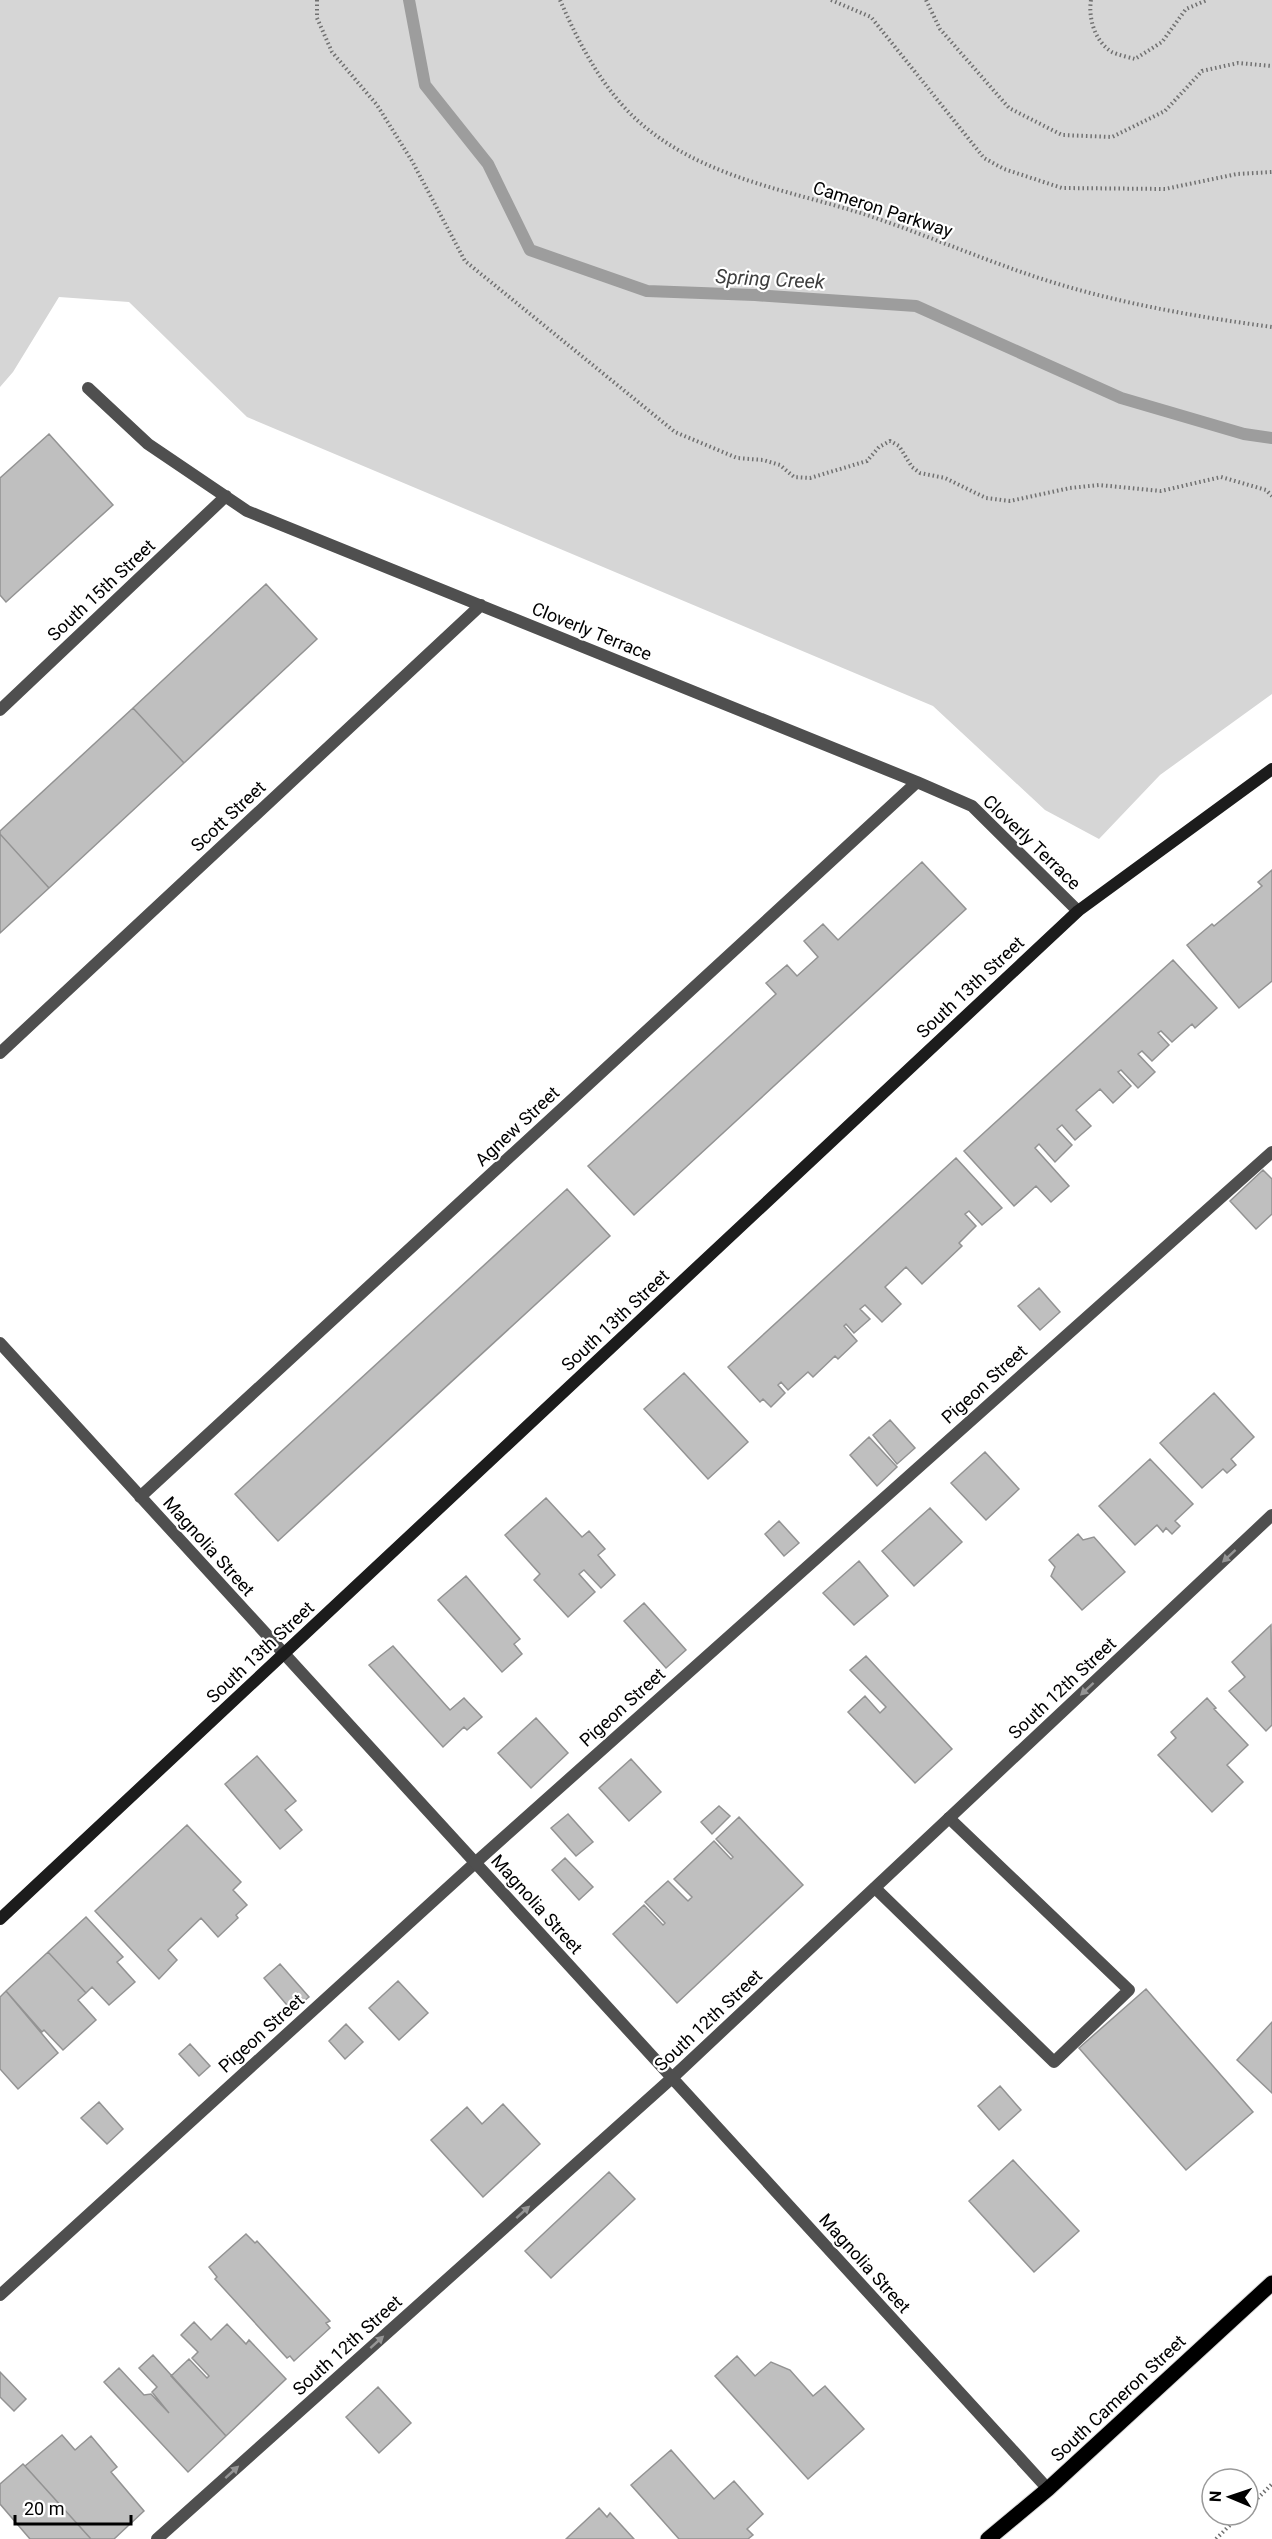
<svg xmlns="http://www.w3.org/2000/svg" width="1272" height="2539" font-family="Roboto,sans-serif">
	<rect width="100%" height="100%" fill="#fff"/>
	<path fill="#d6d6d6" d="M0,0H1272V694L1160,775L1099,839L1045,810L933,706L247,417L129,302L59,297L13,372L0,387Z"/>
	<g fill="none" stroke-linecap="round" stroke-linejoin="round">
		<path stroke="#9d9d9d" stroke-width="12" d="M409,0L425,85L488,164L530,250L647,291L755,295L916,306L1121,398L1244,434L1272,438"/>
	</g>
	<path fill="#bfbfbf" stroke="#939393" stroke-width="1.5" d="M49,434L113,505L6,602L0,595V478Z
		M266,584L317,639L184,763L133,708Z
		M133,708L184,763L49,888L0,834V831Z
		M0,834L49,888L0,933Z
		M922,862L966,909L634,1215L588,1166L776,994L766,983L787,965L797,976L818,957L804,941L823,924L838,940Z
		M1272,870V981L1239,1008L1187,945L1212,924L1214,926L1262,886L1258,882Z
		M1173,960L1217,1008L1195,1028L1192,1024L1172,1042L1161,1031L1158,1033L1169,1045L1152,1061L1142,1051L1138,1054L1155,1072L1138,1088L1121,1070L1118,1072L1131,1086L1113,1103L1100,1089L1076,1110L1091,1126L1075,1140L1062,1125L1057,1129L1072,1145L1055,1162L1039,1144L1035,1148L1069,1186L1051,1202L1036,1186L1014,1206L964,1151Z
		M956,1158L1002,1208L982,1225L969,1211L965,1214L976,1226L959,1243L962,1246L922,1284L906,1267L885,1287L901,1304L882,1322L865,1305L860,1309L870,1319L854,1333L846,1324L844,1326L857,1341L838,1359L835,1356L813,1377L808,1372L788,1390L781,1382L778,1385L785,1393L771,1407L763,1399L760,1402L728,1367Z
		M1263,1170L1272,1179V1214L1256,1229L1230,1201Z
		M567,1189L610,1236L278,1541L235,1494Z
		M1039,1288L1060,1312L1040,1330L1018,1306Z
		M684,1373L748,1442L708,1479L644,1409Z
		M1214,1393L1254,1437L1231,1459L1236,1465L1227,1473L1223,1469L1202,1488L1160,1443Z
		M890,1420L915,1448L897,1464L873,1435Z
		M869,1437L897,1467L877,1486L850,1455Z
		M985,1452L1019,1489L986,1520L951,1483Z
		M1150,1459L1193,1504L1175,1521L1180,1526L1172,1534L1166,1528L1163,1532L1157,1525L1135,1545L1099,1506Z
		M546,1498L582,1537L589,1531L605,1549L598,1555L615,1575L601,1588L584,1570L579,1574L595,1592L568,1617L534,1580L540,1574L505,1535Z
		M930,1508L962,1542L914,1586L882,1551Z
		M779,1521L799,1543L784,1556L765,1534Z
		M1078,1534L1083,1540L1094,1537L1125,1572L1082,1610L1051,1576L1055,1567L1049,1560Z
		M859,1561L888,1596L854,1625L823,1593Z
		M466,1576L520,1639L514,1644L522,1654L502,1672L438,1600Z
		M644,1603L686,1650L666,1668L624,1621Z
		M1271,1625L1272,1725L1266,1731L1229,1691L1245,1677L1232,1662Z
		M393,1646L450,1710L464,1698L482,1717L467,1730L464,1727L443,1747L369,1665Z
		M866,1656L952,1749L915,1783L848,1712L865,1696L880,1713L886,1707L850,1670Z
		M1207,1698L1216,1708L1214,1709L1248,1745L1227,1765L1243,1782L1212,1812L1158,1755L1176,1738L1171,1732Z
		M536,1718L568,1753L531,1788L498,1753Z
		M257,1756L296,1801L285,1810L302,1830L280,1849L225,1784Z
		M631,1759L661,1792L629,1821L599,1788Z
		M719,1806L730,1816L712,1834L701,1822Z
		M568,1814L593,1842L576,1856L551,1828Z
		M739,1817L803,1885L677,2003L613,1934L644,1905L663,1925L665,1923L645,1902L668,1881L688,1901L692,1897L674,1879L714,1841L731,1859L733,1857L716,1839Z
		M187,1825L241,1882L233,1890L247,1905L236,1915L238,1918L218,1937L201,1918L168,1950L177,1960L159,1979L95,1911Z
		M565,1858L593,1887L579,1900L552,1870Z
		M86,1917L123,1957L117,1962L135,1982L109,2005L92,1987L86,1993L48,1952Z
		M48,1952L86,1993L78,2000L96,2020L63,2050L44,2030L42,2032L6,1991Z
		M280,1964L309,1997L292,2011L264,1978Z
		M398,1981L428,2013L399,2040L369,2008Z
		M1146,1989L1253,2112L1186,2170L1079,2048Z
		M6,1991L58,2053L18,2089L0,2069V1997Z
		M1272,2022V2093L1237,2060Z
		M346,2024L363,2042L345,2059L329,2041Z
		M190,2044L210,2066L199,2076L179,2054Z
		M1000,2086L1021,2110L999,2130L978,2106Z
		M99,2102L123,2129L107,2144L81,2118Z
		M503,2104L540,2144L483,2197L431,2140L467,2107L482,2124Z
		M1013,2160L1079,2231L1034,2272L969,2201Z
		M609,2172L635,2199L551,2278L525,2251Z
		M246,2234L255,2243L257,2241L330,2321L326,2323L330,2328L294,2361L290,2356L287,2358L215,2279L217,2277L209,2267Z
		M194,2322L211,2340L227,2324L246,2344L249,2340L286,2379L226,2436L171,2376L189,2359L207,2378L209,2376L192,2358L198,2352L181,2335Z
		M153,2355L226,2436L188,2472L104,2382L119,2368L144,2395L151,2394L169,2413L152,2392L157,2387L139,2368Z
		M737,2356L755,2376L771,2362L790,2370L813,2396L825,2386L864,2429L808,2479L715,2376Z
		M0,2372L26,2399L14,2411L0,2397Z
		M378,2387L411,2423L379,2453L346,2417Z
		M62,2435L75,2450L91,2436L117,2467L111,2472L144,2511L114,2539H91L25,2466Z
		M671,2450L714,2499L734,2481L763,2514L747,2529L753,2535L748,2539H679L631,2485Z
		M23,2464L25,2466L91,2539H30L0,2504V2484Z
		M599,2508L607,2517L610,2513L634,2539H566Z"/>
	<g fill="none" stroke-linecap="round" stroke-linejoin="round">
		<defs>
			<path id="primary" d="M988,2539L1048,2489L1272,2283"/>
		</defs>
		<use href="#primary" stroke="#dbdbdb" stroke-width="17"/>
		<path stroke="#717171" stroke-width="4" stroke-dasharray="1.5 3" stroke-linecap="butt" d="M317,0V18L332,52L377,105L412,161L465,261L675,432L737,458L763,460L780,465L794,477L810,478L867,461L879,447L890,441L899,446L912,467L920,473L945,478L986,498L1010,501L1070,488L1099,485L1161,491L1221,477L1266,490L1272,496
			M560,0C580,46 605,94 645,127C708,179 792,191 867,215C923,234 977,257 1033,276C1111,302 1191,316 1272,327
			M831,0L871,17L984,158L1004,169L1062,188L1165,189L1237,174L1272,172
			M926,0L940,29L1009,108L1062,135L1112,137L1165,111L1202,71L1238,63L1272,66
			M1091,0C1088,18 1095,42 1112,52C1118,55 1128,57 1135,59L1162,42L1186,9L1207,0
			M1248,2508L1272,2484
			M1216,2539L1240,2515"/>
		<path stroke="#4f4f4f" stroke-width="12" d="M875,1888L1054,2062L1129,1990L949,1818
			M0,2295L475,1863L1272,1152"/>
		<path stroke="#4f4f4f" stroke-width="12" d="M88,388L148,444L247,511L917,782L972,806L1078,911
			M0,710L226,496
			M0,1053L481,605
			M0,1343L1048,2489
			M140,1497L917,782
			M157,2539L672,2078L1272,1515"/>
		<path stroke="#1c1c1c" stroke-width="12" d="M0,1919L1078,911L1272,769"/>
		<use href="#primary" stroke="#000" stroke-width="15"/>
	</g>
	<defs><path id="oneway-solid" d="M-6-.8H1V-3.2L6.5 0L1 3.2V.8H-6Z" transform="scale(1.5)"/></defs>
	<g fill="#959595">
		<use href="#oneway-solid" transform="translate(1229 1556) rotate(137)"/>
		<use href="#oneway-solid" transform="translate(1087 1689) rotate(137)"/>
		<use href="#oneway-solid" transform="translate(523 2212) rotate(-42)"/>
		<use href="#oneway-solid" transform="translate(377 2342) rotate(-42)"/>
		<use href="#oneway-solid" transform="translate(232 2472) rotate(-42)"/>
	</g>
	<g text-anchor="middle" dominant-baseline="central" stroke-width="4.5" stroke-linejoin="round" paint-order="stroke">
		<g font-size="18" fill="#000" stroke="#fff">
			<text transform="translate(883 209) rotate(18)">Cameron Parkway</text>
			<text transform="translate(101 590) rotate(-43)">South 15th Street</text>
			<text transform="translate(592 631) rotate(22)">Cloverly Terrace</text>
			<text transform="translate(228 816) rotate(-43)">Scott Street</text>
			<text transform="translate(1032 842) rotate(44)">Cloverly Terrace</text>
			<text transform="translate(970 987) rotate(-43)">South 13th Street</text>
			<text transform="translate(517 1126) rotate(-43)">Agnew Street</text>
			<text transform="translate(615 1320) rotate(-43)">South 13th Street</text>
			<text transform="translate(984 1384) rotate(-42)">Pigeon Street</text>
			<text transform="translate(209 1546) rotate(48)">Magnolia Street</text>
			<text transform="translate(260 1652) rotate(-43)">South 13th Street</text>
			<text transform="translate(1062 1688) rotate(-43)">South 12th Street</text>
			<text transform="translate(622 1707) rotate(-42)">Pigeon Street</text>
			<text transform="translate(537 1904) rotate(48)">Magnolia Street</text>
			<text transform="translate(708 2020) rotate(-43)">South 12th Street</text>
			<text transform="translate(261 2033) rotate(-42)">Pigeon Street</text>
			<text transform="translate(865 2263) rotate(48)">Magnolia Street</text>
			<text transform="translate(347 2345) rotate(-42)">South 12th Street</text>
			<text transform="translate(1118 2398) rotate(-43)">South Cameron Street</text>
		</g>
		<g font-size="20" font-style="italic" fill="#3e3e3e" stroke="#fff">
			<text transform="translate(770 279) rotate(3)">Spring Creek</text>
		</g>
	</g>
	<g transform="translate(1230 2497) rotate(272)"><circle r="28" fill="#ffffff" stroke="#999999" stroke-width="1.5"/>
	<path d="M0-4.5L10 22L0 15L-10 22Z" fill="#000000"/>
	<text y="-9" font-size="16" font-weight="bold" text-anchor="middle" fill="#000000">N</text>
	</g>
	<path d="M15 2515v9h116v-9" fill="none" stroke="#000000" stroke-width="3"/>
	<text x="24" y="2515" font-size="18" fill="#000000" stroke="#ffffff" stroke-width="4.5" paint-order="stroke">20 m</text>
</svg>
